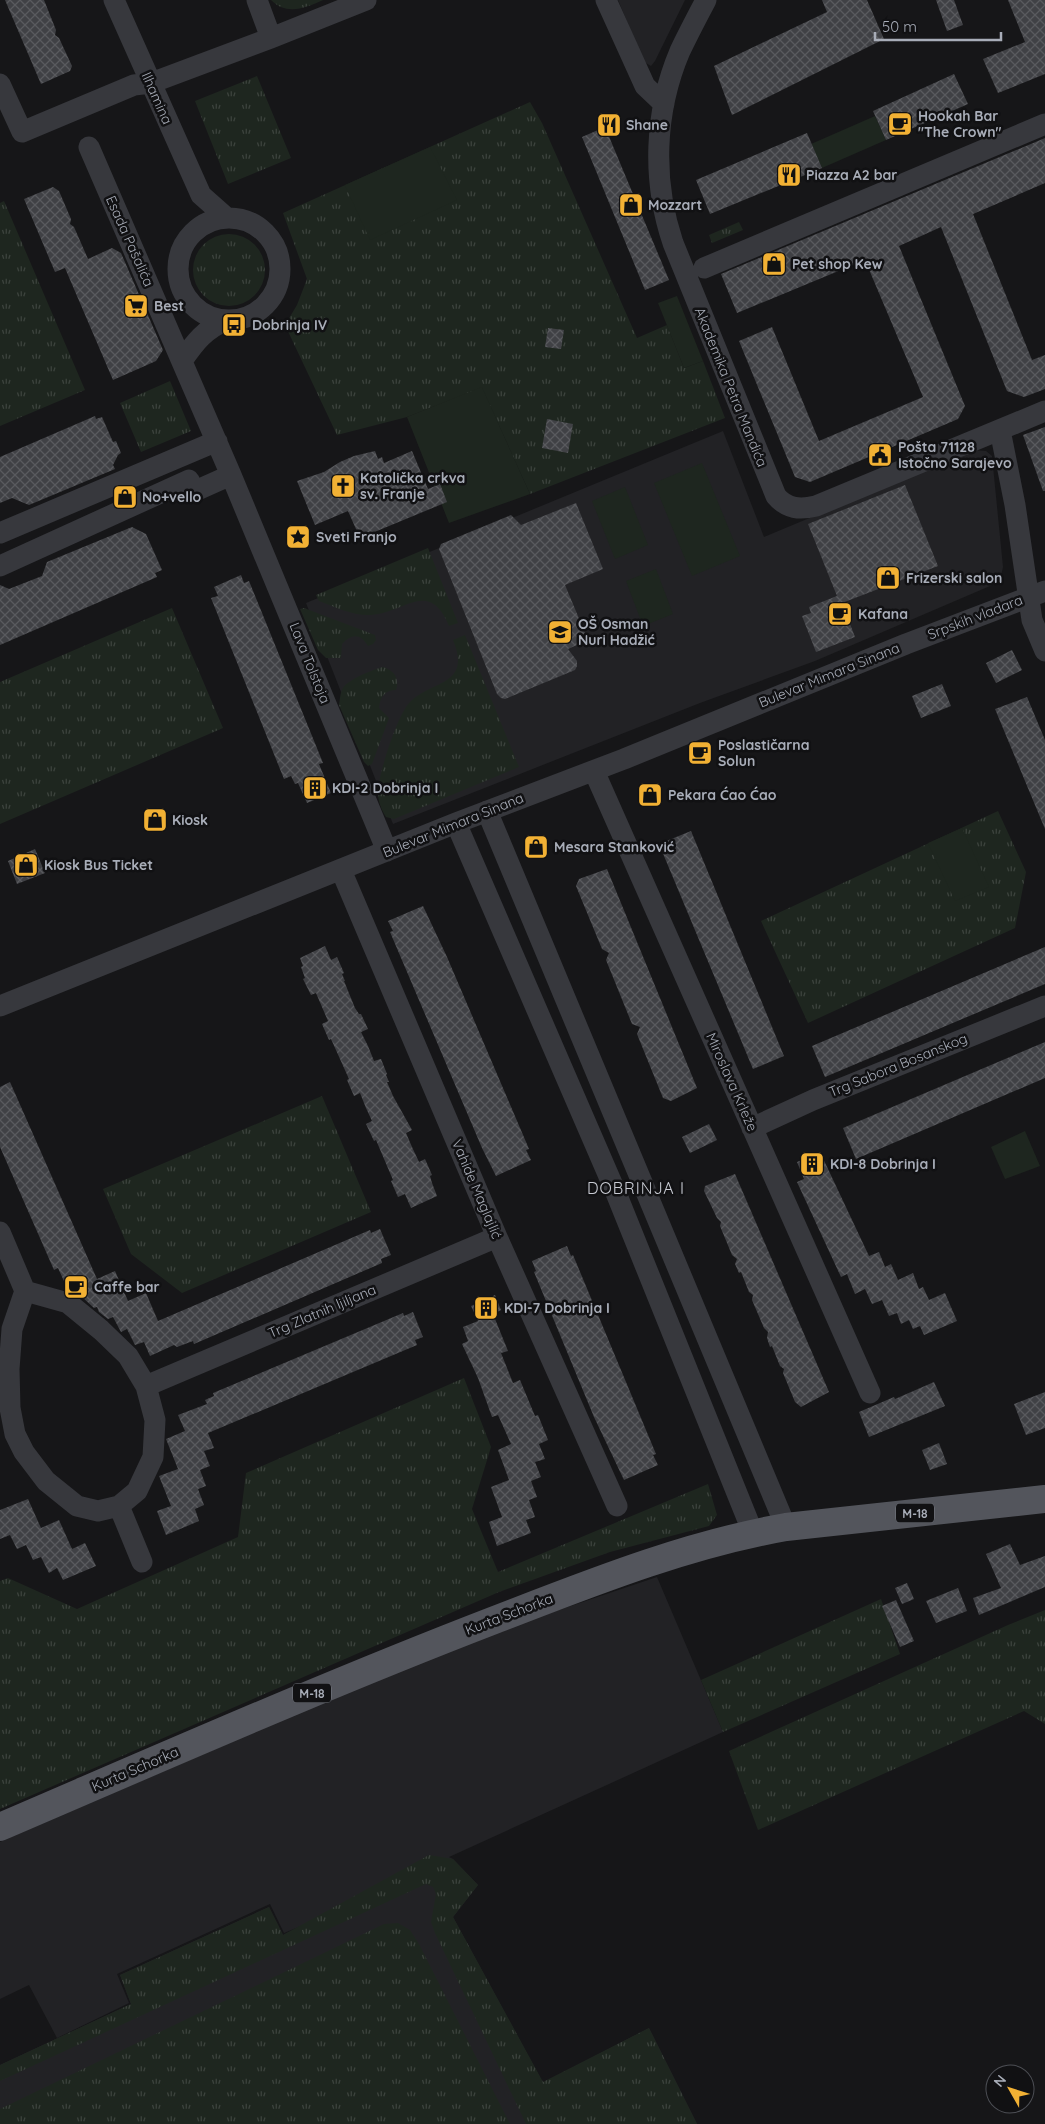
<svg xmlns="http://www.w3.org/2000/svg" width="1045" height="2124" font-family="Quicksand,sans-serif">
	<defs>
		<pattern id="grass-tufts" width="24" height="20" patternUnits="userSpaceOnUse" patternTransform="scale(1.25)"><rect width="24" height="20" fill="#1e261f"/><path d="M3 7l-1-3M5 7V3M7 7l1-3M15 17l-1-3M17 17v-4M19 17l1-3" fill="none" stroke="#3c433d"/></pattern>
		<pattern id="building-cross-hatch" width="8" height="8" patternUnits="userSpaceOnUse" patternTransform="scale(1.25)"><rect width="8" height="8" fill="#404145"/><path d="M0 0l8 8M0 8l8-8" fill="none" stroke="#595a5e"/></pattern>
	</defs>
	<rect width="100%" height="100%" fill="#161618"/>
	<path fill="#222225" d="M618,0H685L655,61L651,66L644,62Z
		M723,431L764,537L972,450L986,451L992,456L1003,567L1001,576L997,583L815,661L700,703L393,824L306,603Z
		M657,1577L723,1732L449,1857L453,1859L478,1885L453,1917L543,2083L649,2028L697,2124H0V2065L131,2004L120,1975L269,1907L283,1935L301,1926L284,1933L270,1904L117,1974L129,2003L57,2038L29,1985L0,1999V1842L410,1665L547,1614Z"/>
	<path fill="url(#grass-tufts)" d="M271,0H323C305,8 287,16 271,0Z
		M257,76L291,158L228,184L195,101Z
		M530,102L542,123L637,338L667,325L684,368L703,361L725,418L530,494L482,388L407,417L337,435L285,325L297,305L307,279L283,213Z
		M4,201L85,390L0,426V203Z
		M739,222L743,230L712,243L709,235Z
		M193 270a36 36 0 1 1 72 0a36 36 0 1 1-72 0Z
		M170,381L191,431L141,452L120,403Z
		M428,548L458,623L449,626C429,578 405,613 371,615C353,616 335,607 319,601L316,595Z
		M172,608L223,728L0,824V682Z
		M304,608L375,635L376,640L373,644L368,646C361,634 352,633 342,644L341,658H326L318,650L300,609Z
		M465,635L519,767L394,819L386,817C381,809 378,801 378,792C378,775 398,713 410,702C432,680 472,686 453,640Z
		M383,667C394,670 400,679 396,690C385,690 380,697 379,708L389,718L372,764L368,766L364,762L339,705C340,700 340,693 343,688C347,680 374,669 383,667Z
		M998,811L1026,872L1015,928L808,1023L761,921Z
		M322,1096L371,1212L182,1293L131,1254L103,1189Z
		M464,1378L491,1447L472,1509L498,1572L708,1484L717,1515L709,1526L610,1552L499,1592L0,1809V1581L8,1578L77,1609L238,1537L246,1473Z
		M881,1599L900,1654L723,1732L701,1680Z
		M1045,1610V1724L1024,1711L758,1830L729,1751L1008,1625Z
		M429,1855L453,1859L478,1885L453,1917L543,2082L649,2028L697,2124H526L435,1933L431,1922L436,1894L433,1887L426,1884L0,2081V2065L131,2004L120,1975L269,1907L283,1935Z
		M398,1923L410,1930L419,1944L510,2124H0V2109L384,1924Z"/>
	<path fill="#1e261f" d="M875,116L886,140L822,168L811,144Z
		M430,147L457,200L370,240L345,185Z
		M677,296L703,361L684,368L658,303Z
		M482,387L530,494L449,523L407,417Z
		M702,463L740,556L692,576L654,483Z
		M625,487L648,545L615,559L592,501Z
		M656,569L673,614L643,626L626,581Z
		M962,828L989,887L955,901L928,843Z
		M1025,1131L1040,1166L1005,1179L991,1147Z"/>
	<path fill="url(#building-cross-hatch)" d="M5,0H44L56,30L55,35L59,38L72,66L70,71L41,84Z
		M822,0H867L884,39L732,115L714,66L827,12Z
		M936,0H954L963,25L947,31Z
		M1008,0H1045V74L998,93L983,59L1025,42Z
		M954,74L968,104L886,140L873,111Z
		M605,127L669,280L645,290L582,137Z
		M807,133L822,168L710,214L696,180Z
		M1045,138V183L973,214L1032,360L1045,355V389L1024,397L1007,391L941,227L899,246L965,406L958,419L810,482L795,477L739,341L772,327L819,441L923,397L865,260L737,313L721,274Z
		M53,187L59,191L71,219L70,224L74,227L88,259L112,248L121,253L163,350L156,361L113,380L65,268L55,272L24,199Z
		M548,328L564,330L561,349L545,347Z
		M95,416L96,419L102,417L113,442L116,441L121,453L118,455L113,465L115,469L29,505L12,498L0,503V457Z
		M547,419L573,424L568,453L542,448Z
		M1045,427V491H1043L1023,435Z
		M375,451L378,459L382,457L384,463L412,451L428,489L440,484L447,502L360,538L348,511L315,525L297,481L324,472L340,462L354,456Z
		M905,485L938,566L842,603L855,637L816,652L802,616L811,613L809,607L837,596L808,524Z
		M576,503L603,569L565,585L588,640L568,649L577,661V666L575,670L505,699L501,698L497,694L439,549L441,544L511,515L521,525Z
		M132,527L146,534L162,570L155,573L157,577L0,645V585L9,589L42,576L47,562Z
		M241,575L244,583L249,581L323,763L319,764L331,793L307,803L298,783L295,784L291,776L284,779L211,598L218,596L214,587Z
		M1012,650L1022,670L996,683L986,663Z
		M942,684L951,706L921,718L912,696Z
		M1027,697L1045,740V829L995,709Z
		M691,831L784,1056L753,1069L659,844Z
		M35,849L45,873L17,884L8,861Z
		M607,869L697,1088L671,1101L663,1098L637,1034L640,1027L632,1024L606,960L609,953L602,949L576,886L579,879Z
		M423,906L447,957L529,1149L526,1150L531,1160L496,1176L482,1148L390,932L393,931L388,921Z
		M325,946L331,960L337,957L344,973L342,974L345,981H344L355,1008L359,1014H361L368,1029L361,1032L368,1046L374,1061L381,1059L387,1074L386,1075L389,1082H387L393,1096L412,1130L406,1133L412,1147L419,1162L425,1159L432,1175L430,1176L432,1183L437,1196L411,1208L405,1194L398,1197L391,1181L393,1180L376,1140L374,1141L366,1124L372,1121L366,1108L360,1093L354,1096L347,1080L349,1079L331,1039L329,1040L322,1024L328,1021L316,993L311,995L303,979L305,978L301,967L303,966L300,958Z
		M1045,947V984L825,1077L812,1046Z
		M1045,1042V1078L856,1159L843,1128Z
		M10,1082L97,1279L115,1271L128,1301L146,1293L158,1321L370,1230L371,1233L380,1229L391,1255L381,1259L382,1263L194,1344L193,1341L177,1347L174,1345L150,1356L144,1342L135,1345L127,1329L121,1332L113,1317L108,1319L99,1312L97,1307L94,1308L81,1296L68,1290L58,1268L54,1270L0,1147V1087Z
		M709,1124L717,1140L690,1153L682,1137Z
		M820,1152L869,1256L879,1252L885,1267L891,1264L898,1280L913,1273L919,1289L923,1287L929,1300L945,1293L957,1321L924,1335L920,1326L913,1329L909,1320L901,1324L897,1313L889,1316L882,1300L872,1304L865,1289L855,1294L847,1274L841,1277L797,1182L804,1179L797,1162Z
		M735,1174L829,1392L801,1407L795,1402L783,1373L784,1369L780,1366L772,1346L770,1347L767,1338L768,1332L764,1328L752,1300L753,1295L749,1292L741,1272L739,1273L735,1264L737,1259L732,1255L720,1226L721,1222L717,1218L704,1191L705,1186Z
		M567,1246L571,1256L573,1255L656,1454L653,1455L658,1465L624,1480L594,1417L534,1272L536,1271L532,1261Z
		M495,1295L501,1310L493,1314L508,1351L501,1353L513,1383L520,1380L535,1416L538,1415L548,1440L539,1444L545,1459L535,1462L541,1477L531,1481L537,1497L529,1500L535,1517L526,1520L531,1533L497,1546L489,1522L502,1517L491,1487L509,1480L498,1450L511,1444L498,1415L492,1417L478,1378L462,1344L468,1341L463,1327L478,1321L471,1306Z
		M413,1312L423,1337L415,1340L417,1345L208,1433L214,1448L204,1451L210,1466L200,1470L206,1486L198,1489L204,1505L195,1509L199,1521L166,1535L157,1511L171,1506L159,1476L178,1469L166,1439L185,1431L178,1415L207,1404L205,1400L214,1396L213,1393L403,1313L404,1316Z
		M934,1382L945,1406L869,1437L859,1412L894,1397L895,1399Z
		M1045,1392V1428L1026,1435L1014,1404Z
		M939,1443L947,1464L930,1470L922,1450Z
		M28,1499L41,1528L59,1520L72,1549L85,1543L96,1566L63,1580L57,1568L49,1573L41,1557L33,1560L26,1545L17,1549L10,1535L0,1539V1510Z
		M1010,1544L1020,1565L1045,1556V1587L979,1615L973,1598L1001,1588L986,1554Z
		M907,1583L914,1599L902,1604L895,1588Z
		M958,1588L967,1611L936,1623L926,1601Z
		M896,1600L914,1641L900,1647L882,1606Z"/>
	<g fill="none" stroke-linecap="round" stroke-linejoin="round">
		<path stroke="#37383d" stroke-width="21" d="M114,0L201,195L227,218
			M257,0L271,38
			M606,0L645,86L664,104
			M706,0C697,17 688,34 680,51C654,112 652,181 673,243L776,496C787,509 800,510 816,506L1045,411
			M0,84L22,132L134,85L151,83L271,38L366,0
			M178 269a51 51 0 1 1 102 0a51 51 0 1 1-102 0Z
			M704,268L1045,124
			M182,361C195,342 205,329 227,320
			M1000,430L1015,505L1032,620L1045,651
			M231,475L387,851
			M0,533L217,441
			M0,566L189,480L193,492L231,475L89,147
			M594,771L870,1393
			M487,811L786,1527
			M456,823L614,1188L753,1533
			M341,870L497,1237L617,1506
			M0,1006L456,823L624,759L906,644L1045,591
			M752,1128L813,1100L1045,1006
			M0,1232L25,1291L12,1329L9,1369L10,1408L15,1434L24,1452L46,1481L77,1506L98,1511L119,1506L137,1491L153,1457L155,1420L146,1386L128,1356L101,1330L68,1303L25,1291
			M146,1386L497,1237
			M119,1506L142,1562"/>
		<path stroke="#53555c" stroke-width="28" d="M0,1827C163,1757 326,1685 492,1621C588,1584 684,1545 786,1527L1045,1499"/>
	</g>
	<defs>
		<symbol id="cafe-square" viewBox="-11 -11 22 22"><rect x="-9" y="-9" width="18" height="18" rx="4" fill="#f2b134" stroke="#111113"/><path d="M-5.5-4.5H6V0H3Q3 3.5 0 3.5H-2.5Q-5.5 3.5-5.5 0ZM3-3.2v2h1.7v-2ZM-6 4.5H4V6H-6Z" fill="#111"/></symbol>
		<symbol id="restaurant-square" viewBox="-11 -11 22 22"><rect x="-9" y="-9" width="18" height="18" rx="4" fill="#f2b134" stroke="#111113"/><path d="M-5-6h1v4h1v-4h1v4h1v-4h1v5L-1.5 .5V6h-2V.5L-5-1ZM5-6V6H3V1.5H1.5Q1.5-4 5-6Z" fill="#111"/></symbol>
		<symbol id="shop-square" viewBox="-11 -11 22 22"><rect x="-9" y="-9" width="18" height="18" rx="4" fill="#f2b134" stroke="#111113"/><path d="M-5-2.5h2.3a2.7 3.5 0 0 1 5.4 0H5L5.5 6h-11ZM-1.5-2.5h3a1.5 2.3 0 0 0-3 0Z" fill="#111"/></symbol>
		<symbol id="supermarket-square" viewBox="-11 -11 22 22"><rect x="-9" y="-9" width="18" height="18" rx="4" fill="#f2b134" stroke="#111113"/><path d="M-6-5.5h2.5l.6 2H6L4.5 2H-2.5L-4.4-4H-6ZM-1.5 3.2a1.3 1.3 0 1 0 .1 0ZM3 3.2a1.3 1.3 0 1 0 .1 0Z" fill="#111"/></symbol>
		<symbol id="bus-square" viewBox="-11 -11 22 22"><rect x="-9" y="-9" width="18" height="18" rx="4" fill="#f2b134" stroke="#111113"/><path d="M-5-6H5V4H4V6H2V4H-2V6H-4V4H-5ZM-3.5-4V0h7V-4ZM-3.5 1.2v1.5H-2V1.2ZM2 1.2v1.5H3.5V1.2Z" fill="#111"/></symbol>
		<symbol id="civic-square" viewBox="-11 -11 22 22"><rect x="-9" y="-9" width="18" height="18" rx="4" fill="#f2b134" stroke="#111113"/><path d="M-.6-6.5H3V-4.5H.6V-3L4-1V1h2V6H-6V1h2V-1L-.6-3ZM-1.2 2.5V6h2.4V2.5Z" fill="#111"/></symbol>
		<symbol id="church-square" viewBox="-11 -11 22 22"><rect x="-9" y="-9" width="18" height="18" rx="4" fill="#f2b134" stroke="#111113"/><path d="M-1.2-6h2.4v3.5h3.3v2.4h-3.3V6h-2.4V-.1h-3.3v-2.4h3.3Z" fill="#111"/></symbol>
		<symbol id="sight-square" viewBox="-11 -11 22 22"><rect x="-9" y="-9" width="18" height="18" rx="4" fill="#f2b134" stroke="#111113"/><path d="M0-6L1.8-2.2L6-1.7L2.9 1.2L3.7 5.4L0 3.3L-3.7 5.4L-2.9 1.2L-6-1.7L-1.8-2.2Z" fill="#111"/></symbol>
		<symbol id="school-square" viewBox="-11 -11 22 22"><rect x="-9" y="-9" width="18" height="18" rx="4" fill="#f2b134" stroke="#111113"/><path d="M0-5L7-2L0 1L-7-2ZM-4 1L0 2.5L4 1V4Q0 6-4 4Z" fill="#111"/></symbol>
		<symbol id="building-square" viewBox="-11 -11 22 22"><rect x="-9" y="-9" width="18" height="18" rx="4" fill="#f2b134" stroke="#111113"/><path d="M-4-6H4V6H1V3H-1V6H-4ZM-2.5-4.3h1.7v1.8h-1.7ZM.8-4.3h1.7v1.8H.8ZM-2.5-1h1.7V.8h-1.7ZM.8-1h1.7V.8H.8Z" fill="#111"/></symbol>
	</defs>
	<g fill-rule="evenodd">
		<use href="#cafe-square" x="886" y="110" width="28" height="28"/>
		<use href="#restaurant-square" x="595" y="111" width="28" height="28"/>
		<use href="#restaurant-square" x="775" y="161" width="28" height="28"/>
		<use href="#shop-square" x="617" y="191" width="28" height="28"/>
		<use href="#shop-square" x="760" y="250" width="28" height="28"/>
		<use href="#supermarket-square" x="122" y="292" width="28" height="28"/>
		<use href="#bus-square" x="220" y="311" width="28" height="28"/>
		<use href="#civic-square" x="866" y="441" width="28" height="28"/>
		<use href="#church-square" x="329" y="472" width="28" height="28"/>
		<use href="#shop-square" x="111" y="483" width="28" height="28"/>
		<use href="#sight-square" x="284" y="523" width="28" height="28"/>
		<use href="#shop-square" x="874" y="564" width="28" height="28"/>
		<use href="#cafe-square" x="826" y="600" width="28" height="28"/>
		<use href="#school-square" x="546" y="618" width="28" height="28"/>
		<use href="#cafe-square" x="686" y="739" width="28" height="28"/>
		<use href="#building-square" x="301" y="774" width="28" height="28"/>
		<use href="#shop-square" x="636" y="781" width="28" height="28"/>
		<use href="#shop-square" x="141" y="806" width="28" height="28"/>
		<use href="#shop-square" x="522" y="833" width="28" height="28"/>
		<use href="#shop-square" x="12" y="851" width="28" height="28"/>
		<use href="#building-square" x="798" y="1150" width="28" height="28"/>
		<use href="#cafe-square" x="62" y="1273" width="28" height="28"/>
		<use href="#building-square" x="472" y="1294" width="28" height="28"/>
	</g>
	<g text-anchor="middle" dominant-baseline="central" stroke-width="5" stroke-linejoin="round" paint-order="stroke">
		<g fill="#111113" stroke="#7b7e86" stroke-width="1">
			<rect x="896" y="1503.5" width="38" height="19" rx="4"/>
			<rect x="293" y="1683.5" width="38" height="19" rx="4"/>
		</g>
		<g font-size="12" font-weight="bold" fill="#a8adb8">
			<text x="915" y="1513">M-18</text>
			<text x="312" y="1693">M-18</text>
		</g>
		<g font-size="14" fill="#a8adb8" stroke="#111113">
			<text transform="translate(157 98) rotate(66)">Ilhamina</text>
			<text transform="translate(130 241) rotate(66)">Esada Pašalića</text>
			<text transform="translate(731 387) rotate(68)">Akademika Petra Mandića</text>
			<text transform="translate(975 617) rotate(-21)">Srpskih vladara</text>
			<text transform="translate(310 663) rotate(68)">Lava Tolstoja</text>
			<text transform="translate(829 675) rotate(-22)">Bulevar Mimara Sinana</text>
			<text transform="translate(453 825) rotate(-22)">Bulevar Mimara Sinana</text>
			<text transform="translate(898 1065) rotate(-22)">Trg Sabora Bosanskog</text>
			<text transform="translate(732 1082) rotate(66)">Miroslava Krleže</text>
			<text transform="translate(477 1189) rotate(67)">Vahide Maglajlić</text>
			<text transform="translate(322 1311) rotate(-23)">Trg Zlatnih ljiljana</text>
			<text transform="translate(509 1614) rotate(-21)">Kurta Schorka</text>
			<text transform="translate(135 1769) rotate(-23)">Kurta Schorka</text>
		</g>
		<g font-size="14" font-weight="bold" fill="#a8adb8" stroke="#111113" text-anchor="start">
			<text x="918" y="116">Hookah Bar<tspan x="918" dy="16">"The Crown"</tspan></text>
			<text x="626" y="125">Shane</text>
			<text x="806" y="175">Piazza A2 bar</text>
			<text x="648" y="205">Mozzart</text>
			<text x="792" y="264">Pet shop Kew</text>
			<text x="154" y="306">Best</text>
			<text x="252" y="325">Dobrinja IV</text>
			<text x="898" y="447">Pošta 71128<tspan x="898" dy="16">Istočno Sarajevo</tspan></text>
			<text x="360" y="478">Katolička crkva<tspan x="360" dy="16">sv. Franje</tspan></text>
			<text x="142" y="497">No+vello</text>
			<text x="316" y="537">Sveti Franjo</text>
			<text x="906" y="578">Frizerski salon</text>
			<text x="858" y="614">Kafana</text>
			<text x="578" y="624">OŠ Osman<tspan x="578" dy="16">Nuri Hadžić</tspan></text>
			<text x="718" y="745">Poslastičarna<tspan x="718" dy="16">Solun</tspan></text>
			<text x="332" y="788">KDI-2 Dobrinja I</text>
			<text x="668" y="795">Pekara Ćao Ćao</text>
			<text x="172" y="820">Kiosk</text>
			<text x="554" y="847">Mesara Stanković</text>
			<text x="44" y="865">Kiosk Bus Ticket</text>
			<text x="830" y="1164">KDI-8 Dobrinja I</text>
			<text x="94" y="1287">Caffe bar</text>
			<text x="504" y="1308">KDI-7 Dobrinja I</text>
		</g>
		<g font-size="16" letter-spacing="1" fill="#c9ccd4" stroke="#111113">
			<text x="636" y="1188">DOBRINJA I</text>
		</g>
	</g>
	<g transform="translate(1010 2089) rotate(309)"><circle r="24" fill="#111113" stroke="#4d4f55"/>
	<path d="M0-4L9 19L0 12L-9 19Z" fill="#f2b134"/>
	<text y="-8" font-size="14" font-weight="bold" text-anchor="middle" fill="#a8adb8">N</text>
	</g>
	<path d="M875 32v8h126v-8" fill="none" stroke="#a8adb8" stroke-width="2.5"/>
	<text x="882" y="32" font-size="15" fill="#a8adb8" stroke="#111113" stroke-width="4" paint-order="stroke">50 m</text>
</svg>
